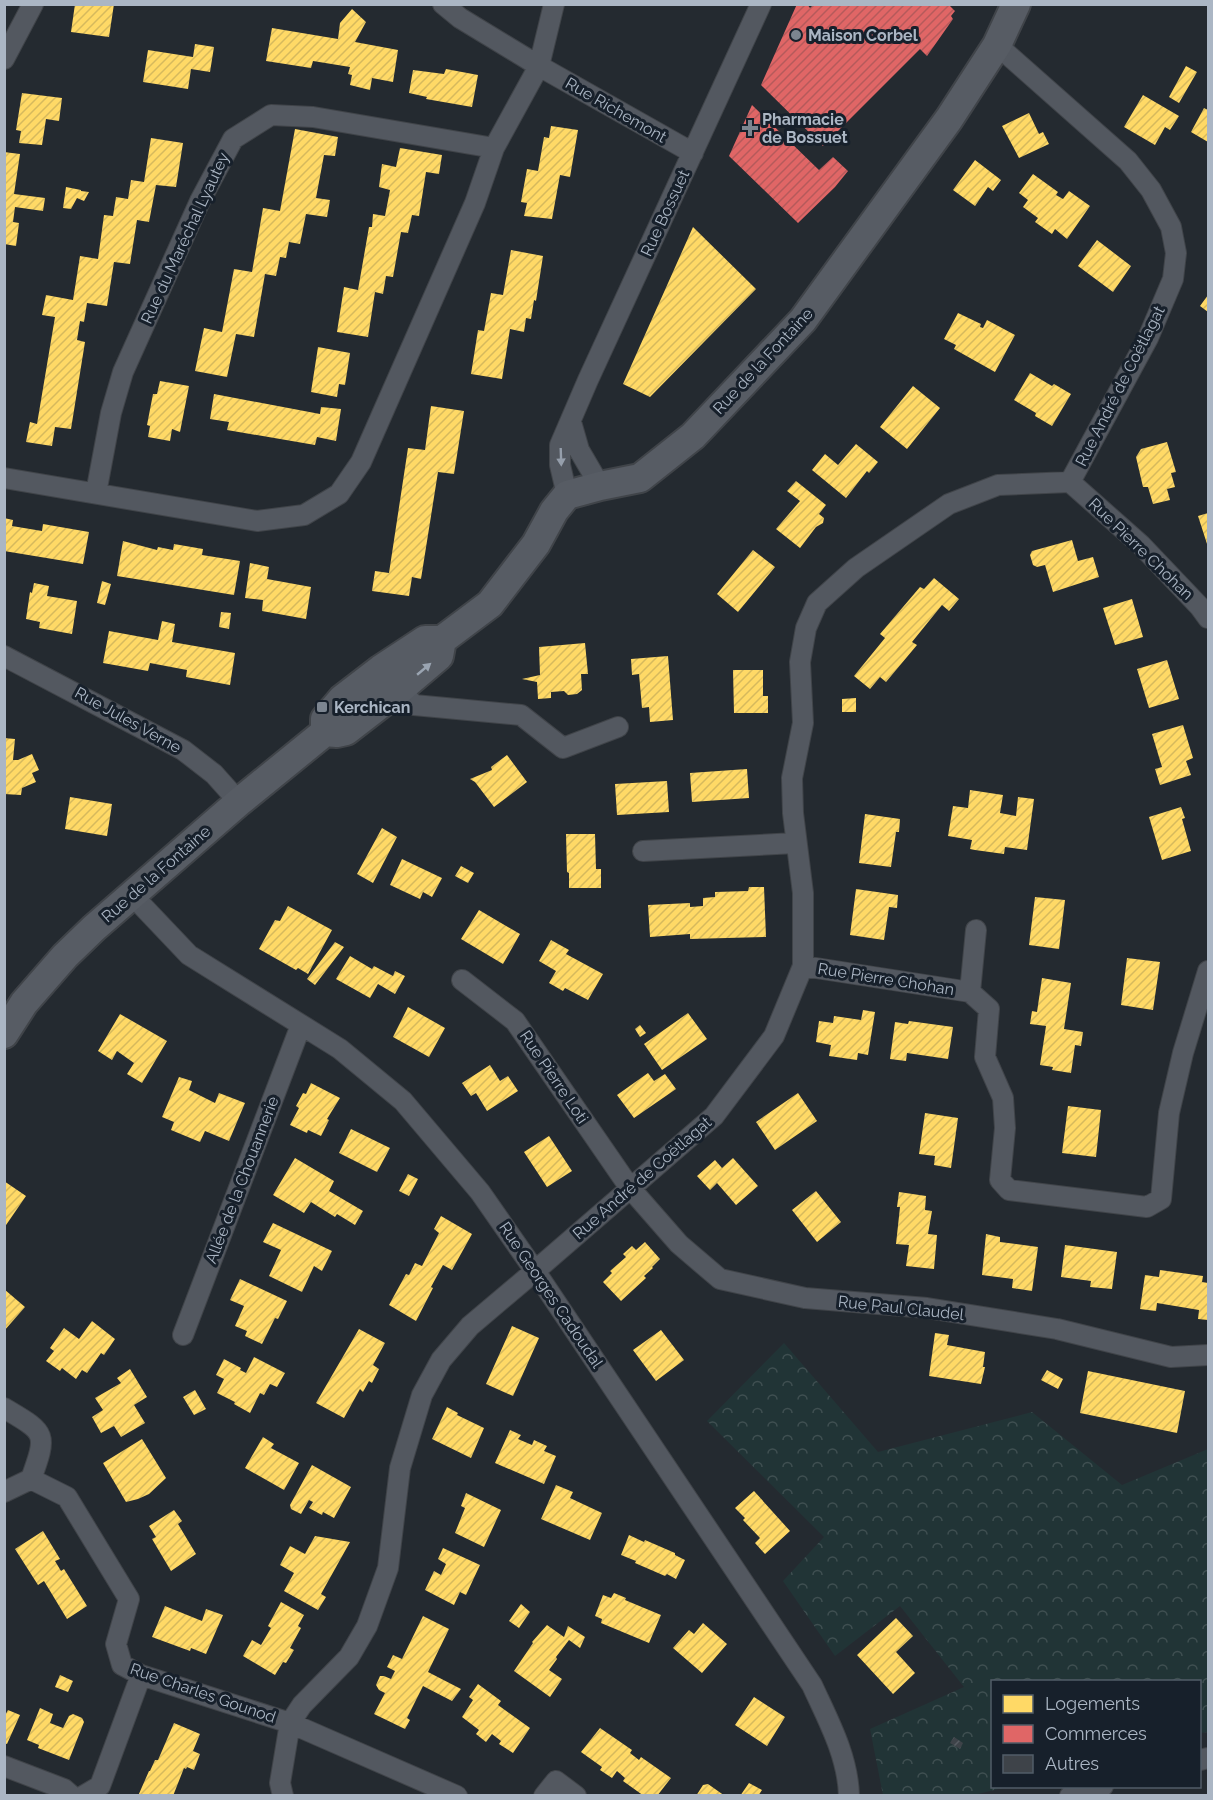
<svg xmlns="http://www.w3.org/2000/svg" width="1213" height="1800" font-family="Raleway,sans-serif">
	<defs>
		<pattern id="forest-crowns" width="20" height="18" patternUnits="userSpaceOnUse" patternTransform="scale(1.5)"><rect width="20" height="18" fill="#213436"/><path d="M2 6a3 3 0 1 1 6 0M12 15a3 3 0 1 1 6 0" fill="none" stroke="#3f4f51"/></pattern>
		<pattern id="homes-hatch" width="6" height="6" patternUnits="userSpaceOnUse" patternTransform="scale(1.5)"><rect width="6" height="6" fill="#ffd966"/><path d="M-1 1l2-2M0 6l6-6M5 7l2-2" fill="none" stroke="#d6b95d"/></pattern>
		<pattern id="shops-hatch" width="6" height="6" patternUnits="userSpaceOnUse" patternTransform="scale(1.5)"><rect width="6" height="6" fill="#e06666"/><path d="M-1 1l2-2M0 6l6-6M5 7l2-2" fill="none" stroke="#b55a5b"/></pattern>
		<pattern id="building-hatch" width="6" height="6" patternUnits="userSpaceOnUse" patternTransform="scale(1.5)"><rect width="6" height="6" fill="#3e4349"/><path d="M-1 1l2-2M0 6l6-6M5 7l2-2" fill="none" stroke="#575c62"/></pattern>
	</defs>
	<rect width="100%" height="100%" fill="#242a30"/>
	<path fill="url(#forest-crowns)" d="M784,1343L878,1452L1032,1412L1122,1485L1208,1449V1732L1200,1733V1682H992V1786L1006,1787L974,1795H883L870,1729L964,1687L900,1606L835,1656L783,1581L824,1537L707,1421Z"/>
	<path fill="url(#homes-hatch)" d="M75,4H114L109,37L71,32Z
		M352,9L366,22L355,42L398,50L393,82L372,78L370,90L350,85L352,75L348,74L350,67L313,61L311,68L266,61L272,28L338,39L340,23Z
		M195,44L214,47L210,72L191,69L188,89L143,82L148,50L193,57Z
		M1186,66L1197,72L1179,103L1169,97Z
		M446,69L478,75L472,107L426,99L427,97L409,93L413,70L444,74Z
		M22,93L62,98L59,121L46,119L42,145L19,143L21,131L16,130Z
		M1143,95L1179,116L1170,130L1165,127L1155,145L1124,127Z
		M1204,108L1208,110V142L1191,132Z
		M1029,113L1039,134L1043,132L1049,144L1019,158L1002,126Z
		M551,126L578,130L570,177L560,175L552,219L524,216L527,203L521,202L527,169L538,171L544,137L549,138Z
		M295,129L338,137L335,156L324,155L316,198L330,200L327,217L306,214L300,244L289,242L286,258L280,257L276,276L265,274L254,337L236,334L227,377L195,371L204,328L222,332L234,269L252,272L263,208L280,211Z
		M151,138L183,143L176,187L156,185L149,222L137,220L130,264L114,262L107,306L87,303L84,322L80,321L77,340L85,342L71,429L55,427L52,446L26,442L30,422L37,424L55,317L42,315L46,295L73,300L80,256L98,259L104,215L113,216L116,197L128,199L131,180L144,182Z
		M400,148L442,155L439,174L426,172L419,216L412,215L408,233L401,232L393,277L386,276L383,294L375,292L368,337L337,332L344,287L358,290L369,227H372L373,214L385,216L390,190L379,187L382,164L396,167Z
		M4,152L20,154L14,194L45,198L43,211L15,207L13,222L19,223L16,246L4,244Z
		M975,160L1001,180L993,191L988,187L975,206L953,190Z
		M1033,174L1058,192L1056,195L1063,199L1069,191L1090,206L1067,239L1055,229L1052,234L1035,222L1038,218L1023,207L1028,200L1019,193Z
		M66,187L81,190V191L89,192L84,201L77,198L71,209L63,208Z
		M693,227L756,289L650,397L623,384Z
		M1097,240L1131,266L1113,292L1078,266Z
		M511,250L543,256L536,301L534,300L531,319L526,318L524,332L510,329L502,379L471,374L478,330L484,331L491,293L503,295Z
		M1208,295V312L1200,306Z
		M958,313L981,324L980,327L983,328L987,320L1015,335L995,372L954,349L956,345L944,339Z
		M318,347L350,353L345,385L339,384L337,397L311,392Z
		M1030,373L1052,386L1054,384L1071,394L1052,426L1035,416L1036,413L1014,400Z
		M160,381L189,386L180,432L172,429L170,441L148,437L150,426L147,425L153,394H157Z
		M913,386L940,408L907,449L880,427Z
		M214,394L320,414L321,407L341,409L336,441L317,437L315,445L227,430L229,422L210,419Z
		M431,406L464,411L454,474L438,472L421,579L412,577L409,596L372,591L375,571L389,573L408,448L425,450Z
		M1167,442L1176,472L1171,473L1175,487L1167,489L1170,500L1153,504L1148,487H1143L1136,457L1141,449Z
		M856,444L878,462L869,473L867,471L846,498L812,470L825,454L838,465Z
		M796,481L826,505L819,514L824,518L823,523L816,527L800,548L776,529L800,501L787,491Z
		M1208,513V547L1198,516Z
		M4,518L13,520L12,526L42,531L43,524L89,532L83,564L4,551Z
		M1072,540L1078,561L1093,557L1099,577L1053,592L1045,565L1037,567L1033,565L1030,555L1032,551Z
		M123,541L157,550L158,547L173,550L174,544L203,549L202,555L240,561L234,595L117,576Z
		M753,550L775,567L738,612L717,594Z
		M250,563L269,567L267,579L311,587L306,619L262,611L263,600L245,598Z
		M934,578L959,599L949,611L942,605L912,642L917,645L886,682L880,677L870,689L854,676L885,638L880,634L920,587L924,589Z
		M102,581L111,584L105,605L97,603Z
		M34,583L49,586L47,596L77,601L72,634L39,628L40,622L26,619L30,592L32,593Z
		M1132,599L1143,637L1115,645L1103,608Z
		M221,612L231,613L229,629L219,627Z
		M162,621L175,624L172,642L235,653L230,685L186,677L187,670L150,663L148,671L103,663L109,631L158,640Z
		M585,643L588,674H581L582,690L577,694L568,695L564,691L551,692V698L538,699L537,682L522,679L540,675L539,647Z
		M668,656L673,720L650,722L649,707L642,708L639,674L632,675L631,659Z
		M1167,660L1179,699L1149,708L1137,669Z
		M733,670H763V696H768V713H734Z
		M856,698V712H842V699Z
		M1183,725L1193,758L1186,761L1191,775L1160,785L1155,769L1162,767L1152,734Z
		M4,738L15,739L13,760H18L32,754L39,770L32,773L36,782L22,788L21,795L4,794Z
		M507,755L527,782L494,807L475,782L470,779L492,770L491,767Z
		M747,769L749,798L692,802L690,773Z
		M667,781L669,812L617,815L615,784Z
		M970,790L1003,795L1000,813L1016,816L1018,797L1034,799L1027,850L1005,847L1004,854L975,850L970,849L972,840L948,836L953,806L968,808Z
		M70,797L112,804L107,836L65,829Z
		M1181,807L1185,818L1182,819L1191,851L1162,860L1149,817Z
		M865,814L900,819L899,832H896L891,867L859,863Z
		M382,828L397,837L373,883L357,874Z
		M566,834H595L596,869H601V888H569V873L567,872Z
		M402,859L442,878L432,897L423,892L420,899L390,885Z
		M461,866L474,873L468,883L455,876Z
		M749,887H764L766,937L690,939V934L650,937L648,905L690,903V907L703,906V898L715,897V892L748,891Z
		M856,889L898,895L897,908L889,907L884,940L850,935Z
		M1035,897L1065,900L1059,949L1029,945Z
		M288,906L332,930L308,974L298,968L296,970L259,949L275,920L280,921Z
		M479,910L520,934L503,964L461,939Z
		M551,940L569,950L566,954L603,974L588,1000L565,988L563,991L549,983L556,971L539,961Z
		M335,942L344,947L315,985L307,979Z
		M350,956L372,969L374,966L393,976L395,971L405,976L395,994L378,984L370,998L336,979Z
		M1127,958L1160,962L1153,1010L1121,1005Z
		M1042,978L1071,983L1064,1029L1083,1032L1081,1046L1075,1045L1071,1073L1052,1070L1053,1067L1040,1065L1046,1026L1030,1024L1032,1011L1037,1012Z
		M408,1007L445,1028L429,1057L393,1037Z
		M863,1010L875,1012L868,1055L858,1053L857,1060L829,1056L831,1045L816,1042L819,1021L833,1023L834,1016L861,1020Z
		M688,1013L707,1039L662,1070L644,1044Z
		M120,1014L167,1041L142,1083L127,1074L134,1063L117,1051L112,1060L98,1051Z
		M909,1021L953,1027L948,1059L907,1053L906,1061L890,1059L895,1022L908,1024Z
		M640,1025L646,1033L640,1037L635,1029Z
		M490,1065L500,1081L508,1076L518,1091L487,1111L476,1093L471,1096L462,1083Z
		M648,1073L654,1081L665,1074L676,1089L634,1118L617,1095Z
		M179,1077L192,1081L189,1090L215,1103L219,1093L245,1103L229,1141L205,1131L200,1142L171,1130L174,1122L162,1117Z
		M311,1083L340,1098L327,1119L329,1120L321,1136L308,1130L307,1133L290,1125L299,1108L296,1106L303,1093L306,1094Z
		M798,1093L817,1121L775,1150L756,1122Z
		M1068,1106L1101,1110L1096,1157L1062,1153Z
		M925,1113L958,1118L951,1168L934,1165L935,1156L919,1154Z
		M351,1129L390,1148L377,1172L339,1153Z
		M549,1136L572,1171L547,1187L524,1152Z
		M295,1158L334,1181L329,1191L363,1211L355,1225L337,1214L335,1217L311,1202L304,1213L273,1195Z
		M733,1158L758,1186L736,1205L717,1183L710,1190L697,1176L715,1160L722,1168Z
		M408,1174L418,1179L409,1196L399,1191Z
		M4,1181L26,1196L4,1228Z
		M816,1191L841,1222L817,1242L792,1210Z
		M899,1192L926,1196L925,1210L932,1211L928,1234L937,1235L934,1269L906,1266L909,1245L896,1244L900,1207H897Z
		M441,1216L472,1234L452,1270L443,1265L431,1287L433,1288L416,1321L389,1305L406,1274L409,1275L415,1263L422,1266L439,1233L434,1229Z
		M273,1223L332,1251L322,1271L314,1266L302,1292L269,1276L281,1250L263,1242Z
		M986,1234L1000,1237V1242L1038,1247L1032,1291L1012,1288L1013,1279L982,1275Z
		M645,1242L660,1259L652,1267L653,1268L644,1276L646,1278L621,1301L603,1282L612,1273L610,1271L626,1257L623,1254L632,1246L636,1250Z
		M1065,1245L1117,1252L1112,1289L1090,1287L1091,1281L1061,1277Z
		M1160,1270L1203,1276L1202,1282L1208,1283V1320L1198,1319L1199,1310L1157,1303L1156,1311L1140,1309L1145,1275L1159,1277Z
		M240,1279L287,1301L278,1319L275,1318L262,1344L245,1336L247,1331L235,1326L244,1306L230,1300Z
		M4,1289L25,1307L4,1331Z
		M92,1321L115,1339L104,1355L101,1353L87,1373L82,1370L76,1379L62,1368L60,1371L46,1361L54,1351L50,1348L64,1328L79,1339Z
		M512,1326L539,1338L513,1396L486,1384Z
		M359,1329L385,1343L373,1365L379,1369L372,1383L369,1381L363,1392L360,1389L344,1418L316,1403Z
		M661,1330L684,1360L656,1381L633,1350Z
		M935,1333L949,1335L947,1345L985,1352L983,1367H985L981,1384L929,1376Z
		M254,1357L285,1373L277,1387L270,1384L264,1395L260,1393L250,1413L234,1404L235,1402L217,1393L224,1379L216,1375L224,1359L241,1368L240,1370L246,1373Z
		M130,1369L147,1397L134,1405L145,1423L121,1437L114,1426L101,1433L92,1417L103,1410L95,1398L121,1383L117,1378Z
		M1047,1370L1063,1379L1058,1389L1041,1380Z
		M1088,1371L1185,1391L1177,1433L1080,1413Z
		M195,1390L206,1409L194,1415L183,1397Z
		M447,1407L458,1413L457,1415L484,1428L471,1458L432,1439Z
		M510,1430L521,1435L518,1439L532,1445L534,1440L547,1446L544,1451L556,1456L544,1484L495,1463Z
		M263,1437L274,1444L271,1448L299,1463L284,1490L245,1468Z
		M142,1439L166,1478L149,1494L138,1499L126,1502L103,1463Z
		M312,1465L351,1487L334,1518L323,1512L322,1515L309,1508L313,1502L309,1500L301,1514L291,1509L290,1505Z
		M556,1485L573,1492L570,1498L602,1513L590,1540L541,1519Z
		M754,1491L790,1531L765,1554L755,1543L760,1538L743,1520L745,1518L735,1508Z
		M466,1493L501,1510L484,1547L455,1533L465,1508L461,1506Z
		M174,1510L182,1521L178,1524L196,1554L171,1571L152,1539L156,1537L149,1526Z
		M43,1531L60,1559L55,1561L61,1571L64,1569L87,1606L67,1619L44,1581L38,1585L15,1549Z
		M629,1535L644,1542L645,1540L675,1553V1555L685,1560L676,1579L667,1574L665,1576L635,1563L636,1561L621,1555Z
		M315,1536L350,1542L321,1594L326,1597L318,1610L284,1591L294,1573L280,1565L290,1546L305,1554Z
		M443,1548L480,1565L466,1595L460,1592L454,1605L425,1590L434,1571L441,1575L446,1564L438,1559Z
		M614,1593L626,1598L625,1600L661,1615L649,1643L601,1623L602,1619L595,1616L603,1595L611,1598Z
		M281,1602L304,1615L298,1626L301,1628L290,1648L294,1650L286,1663L283,1662L275,1675L243,1656L252,1640L261,1645L271,1628L268,1626Z
		M521,1604L530,1612L519,1628L509,1621Z
		M165,1606L202,1621L206,1609L223,1615L206,1654L191,1648L190,1651L152,1637Z
		M423,1616L449,1629L428,1672L461,1689L452,1701L423,1686L407,1718L410,1720L405,1729L374,1714L385,1693L379,1690L376,1685L380,1676H384L391,1679L395,1671L387,1667L393,1655L402,1659Z
		M896,1618L913,1636L896,1652L915,1673L893,1694L857,1655Z
		M703,1623L727,1644L702,1673L673,1648L689,1630L694,1634Z
		M547,1625L564,1637L568,1626L585,1637L580,1648L569,1640L556,1657L557,1659L549,1670L562,1679L550,1697L514,1671L533,1643L532,1642Z
		M60,1675L73,1681L68,1692L55,1687Z
		M478,1684L501,1701L498,1705L530,1728L513,1753L499,1744L501,1741L492,1734L486,1742L476,1734L479,1730L462,1717L473,1700L469,1697Z
		M754,1697L785,1717L767,1746L735,1725Z
		M40,1708L53,1714L50,1723L63,1728L69,1716L73,1714L82,1718L84,1722L69,1760L38,1748L39,1745L27,1740Z
		M8,1710L20,1715L7,1744L4,1743V1717Z
		M174,1723L200,1734L193,1751L200,1754L194,1770L187,1767L186,1769L184,1768L173,1796H138L149,1771H150L155,1760H158Z
		M600,1728L632,1750L630,1753L639,1760L641,1757L671,1778L657,1796H644L623,1781L625,1778L617,1771L612,1778L600,1770L602,1767L581,1752Z
		M749,1783L762,1790L758,1796H740Z
		M708,1784L725,1796H696L703,1785Z"/>
	<path fill="url(#shops-hatch)" d="M797,4H807L810,8L814,4H948L955,11L951,16L953,19L927,56L920,49L823,146L761,85Z
		M752,105L819,170L833,157L848,171L835,187L798,223L729,156Z"/>
	<path fill="url(#building-hatch)" d="M954,1737L963,1743L960,1749L950,1743Z"/>
	<g fill="none" stroke-linecap="round" stroke-linejoin="round">
		<defs>
			<path id="minor" d="M443,4L460,18L539,66L693,153
				M4,59L33,4
				M571,422L579,450L600,486
				M4,478L257,521L304,515L339,494L361,462L475,203L494,148L539,66L554,4
				M1070,482L1141,545L1200,607L1208,618
				M96,493L111,413L123,372L200,201L233,139L271,115L313,117L494,148
				M567,495L560,465V445L588,380L761,4
				M4,656L183,750L214,774L239,802
				M391,680L414,705L521,715L563,748L618,727
				M643,851L796,843
				M132,895L189,955L340,1049L403,1101L480,1192L535,1271L812,1685C828,1720 848,1756 849,1796
				M976,930L970,992L989,1009L985,1057L1003,1098L1005,1128L1000,1180L1009,1190L1147,1207L1161,1199L1169,1113L1183,1053L1208,971
				M803,966L970,992
				M462,980L515,1021L630,1188L679,1244L720,1279L805,1298L927,1308L1057,1329L1171,1357L1208,1355
				M183,1335L301,1025
				M4,1408C46,1433 48,1432 31,1479
				M4,1492L31,1479L67,1497L129,1599L116,1644L122,1665L141,1675L290,1723L457,1796
				M1200,1760L1208,1758
				M4,1766L64,1789L72,1796
				M83,1796L100,1786L141,1675
				M283,1796L280,1783L290,1723L302,1705L349,1657L367,1626L388,1568L400,1468L422,1395L441,1360L470,1326L535,1271L714,1116L774,1036L803,966V893L793,813L792,778L803,723L800,662L806,628L817,603L856,568L949,504L998,485L1070,482L1148,338L1173,279L1176,253L1171,227L1151,190L1128,161L997,45
				M544,1796L556,1781L576,1796
				M1070,1796L1103,1786"/>
			<path id="secondary" d="M325,732V719L342,699L381,669L425,640H442L490,604L536,544L554,511L567,495L600,486L640,478L693,436L803,320L949,119L997,45L1016,4
				M4,1034L24,1003L65,956L94,928L239,802L325,732L337,733L346,731L399,690L439,656L442,640"/>
		</defs>
		<use href="#minor" stroke="#404449" stroke-width="22"/>
		<use href="#secondary" stroke="#404449" stroke-width="32"/>
		<use href="#minor" stroke="#535860" stroke-width="20"/>
		<use href="#secondary" stroke="#575c64" stroke-width="28"/>
	</g>
	<defs><path id="oneway-solid" d="M-6-.8H1V-3.2L6.5 0L1 3.2V.8H-6Z" transform="scale(1.5)"/></defs>
	<use fill="#959eab" href="#oneway-solid" transform="translate(561 457) rotate(88)"/>
	<use fill="#9aa4b1" href="#oneway-solid" transform="translate(424 669) rotate(-40)"/>
	<g fill="#7c8590" stroke="#17202b" stroke-width="2">
		<circle cx="796" cy="35" r="6"/>
		<path d="M747 119h6v6h6v6h-6v6h-6v-6h-6v-6h6z"/>
		<rect x="316" y="701" width="12" height="12" rx="3"/>
	</g>
	<g text-anchor="middle" dominant-baseline="central" stroke-width="6" stroke-linejoin="round" paint-order="stroke">
		<g font-size="16" font-weight="bold" fill="#abb6c4" stroke="#17202b" text-anchor="start">
			<text x="808" y="35">Maison Corbel</text>
			<text x="762" y="119">Pharmacie<tspan x="762" dy="18">de Bossuet</tspan></text>
			<text x="334" y="707">Kerchican</text>
		</g>
		<g font-size="16" fill="#abb6c4" stroke="#17202b">
			<text transform="translate(616 110) rotate(30)">Rue Richemont</text>
			<text transform="translate(665 213) rotate(-65)">Rue Bossuet</text>
			<text transform="translate(185 238) rotate(-65)">Rue du Maréchal Lyautey</text>
			<text transform="translate(763 361) rotate(-47)">Rue de la Fontaine</text>
			<text transform="translate(1120 386) rotate(-63)">Rue André de Coëtlagat</text>
			<text transform="translate(1141 549) rotate(44)">Rue Pierre Chohan</text>
			<text transform="translate(128 720) rotate(29)">Rue Jules Verne</text>
			<text transform="translate(156 874) rotate(-41)">Rue de la Fontaine</text>
			<text transform="translate(886 979) rotate(9)">Rue Pierre Chohan</text>
			<text transform="translate(554 1077) rotate(56)">Rue Pierre Loti</text>
			<text transform="translate(642 1178) rotate(-41)">Rue André de Coëtlagat</text>
			<text transform="translate(242 1180) rotate(-69)">Allée de la Chouannerie</text>
			<text transform="translate(551 1295) rotate(56)">Rue Georges Cadoudal</text>
			<text transform="translate(901 1308) rotate(6)">Rue Paul Claudel</text>
			<text transform="translate(203 1693) rotate(19)">Rue Charles Gounod</text>
		</g>
	</g>
	<rect width="1213" height="1800" fill="none" stroke="#abb6c4" stroke-width="12"/>
	<rect x="991" y="1680" width="210" height="108" fill="#17202b" stroke="#525c68" stroke-width="1.5"/>
	<rect x="1003" y="1695" width="30" height="18" fill="#ffd966" stroke="#525c68" stroke-width="1.5"/>
	<text x="1045" y="1710" font-size="18" fill="#abb6c4">Logements</text>
	<rect x="1003" y="1725" width="30" height="18" fill="#e06666" stroke="#525c68" stroke-width="1.5"/>
	<text x="1045" y="1740" font-size="18" fill="#abb6c4">Commerces</text>
	<rect x="1003" y="1755" width="30" height="18" fill="#3e4349" stroke="#525c68" stroke-width="1.5"/>
	<text x="1045" y="1770" font-size="18" fill="#abb6c4">Autres</text>
</svg>
